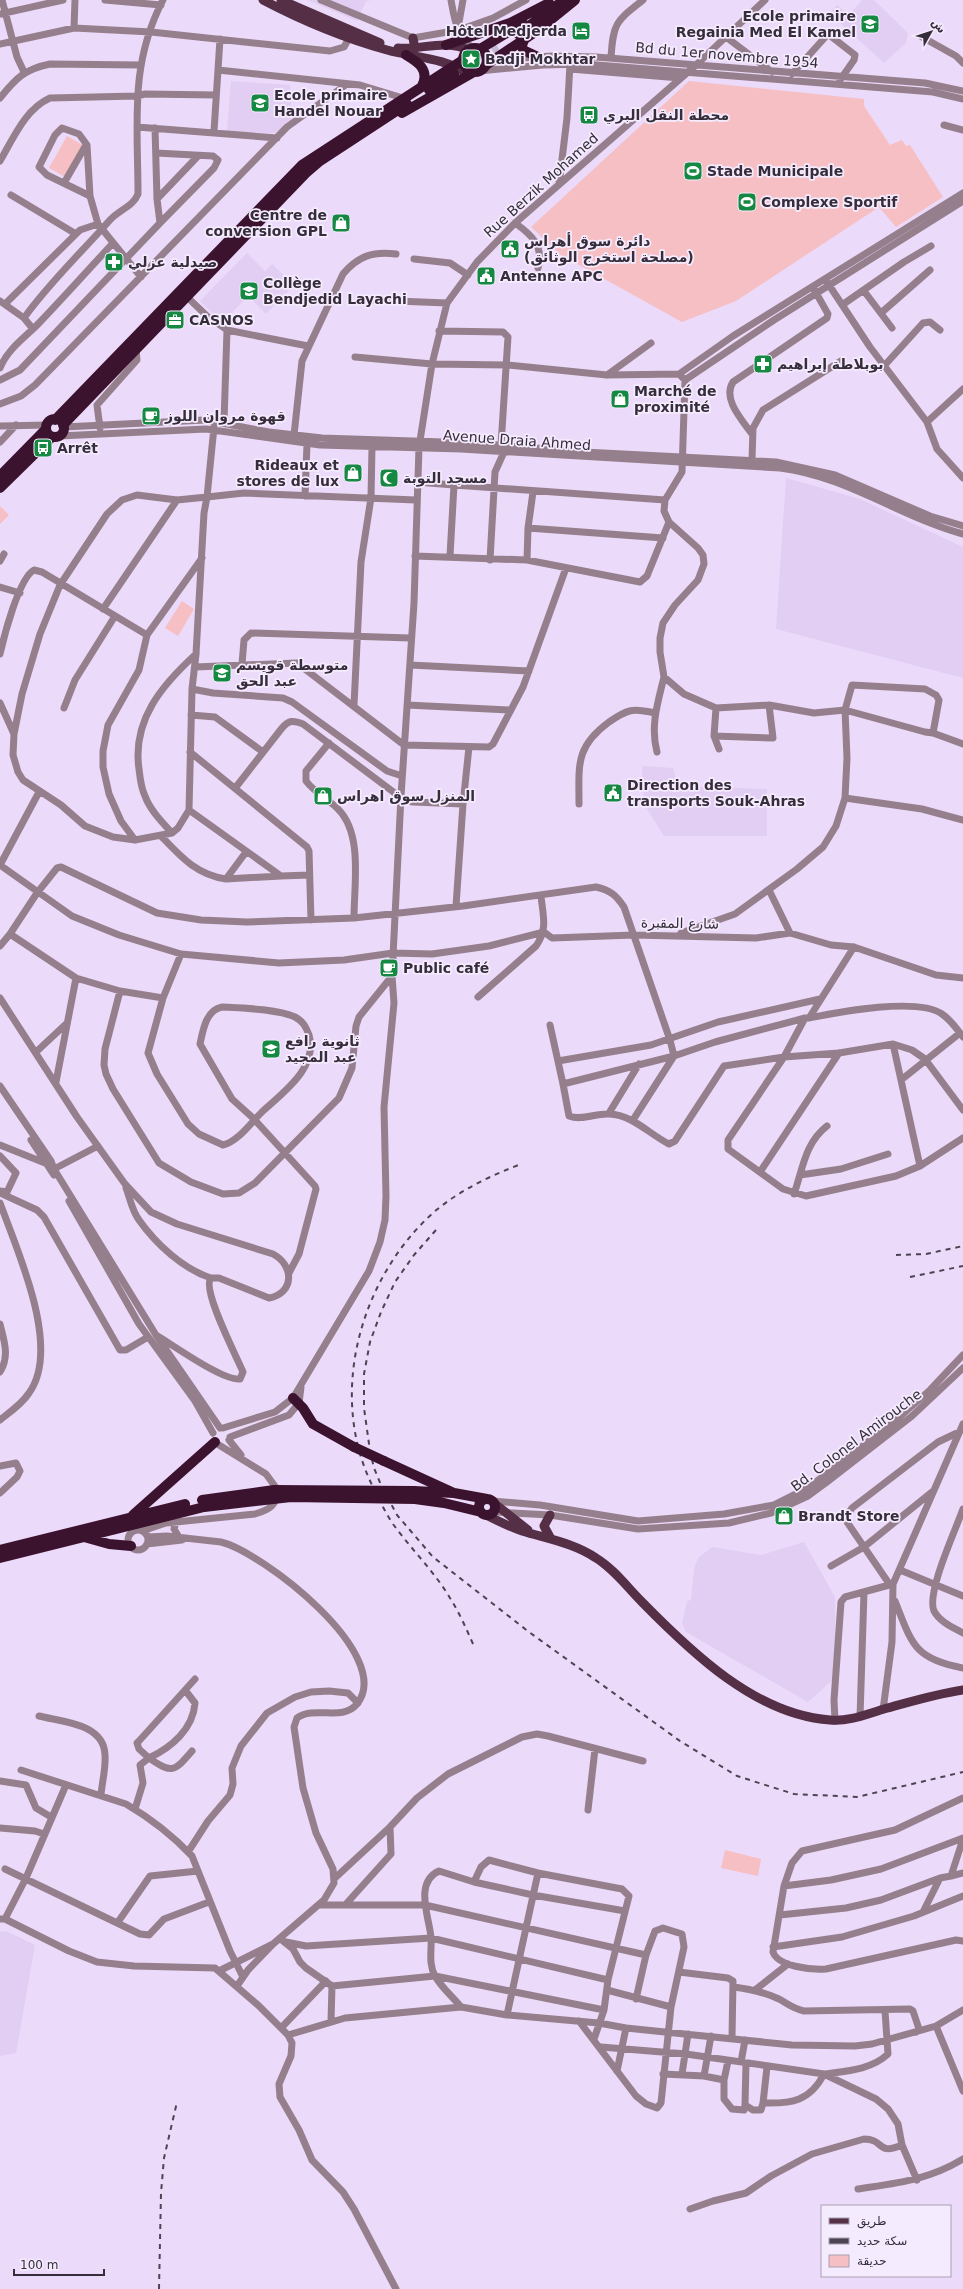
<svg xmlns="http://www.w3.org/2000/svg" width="963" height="2289" font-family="'DejaVu Sans',Vazirmatn,sans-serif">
	<rect width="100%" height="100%" fill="#ecdafa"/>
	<path fill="#e2cdf3" d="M307,0H372L366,1L357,21Z
		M862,0H874L908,33L906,43L884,63L829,13L837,5L849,15Z
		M231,81L290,85L292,122L274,133L227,132Z
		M247,253L265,271L272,264L294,285L266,314L248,296L222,323L200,301Z
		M786,478L860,499L963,547V678L776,629Z
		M642,766L673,768L678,786L767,789V836H664L644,804Z
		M804,1542L835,1597L836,1677L808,1702L686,1632L682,1623L687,1601L691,1600L694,1569L698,1558L712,1547L761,1555Z
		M6,1931L35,1945L16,2053L0,2056V1932Z"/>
	<path fill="#f5bfc3" d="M689,81L864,99V106L890,145L902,140L906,146L910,145L943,197L896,227L879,207L736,301L682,322L561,255L531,227Z
		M67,136L86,147L69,179L49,168Z
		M0,506L9,515L0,524Z
		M182,601L194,609L178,636L165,628Z
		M725,1850L761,1859L758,1876L721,1868Z"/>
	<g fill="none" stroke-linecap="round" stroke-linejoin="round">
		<path stroke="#c7b8d4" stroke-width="10" stroke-dasharray="10 5" stroke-linecap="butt" d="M454,74L497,46"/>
		<path stroke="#967f8c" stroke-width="7" d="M2,0L17,57L24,72
			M105,0L161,5
			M321,0L413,38L459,30L493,18L526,0
			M451,0C454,16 457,41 474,48
			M0,14L63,0
			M74,28L75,0
			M458,28L463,0
			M726,37L772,72
			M922,37L956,56L963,63
			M0,44L74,28L151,32L330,51L344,47L352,33
			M611,58C613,23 616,21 643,0
			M495,60L552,56L596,57L925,83L963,91
			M570,69L680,78
			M218,70L360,85L403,98
			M479,71L543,65L585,64L933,92L963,99
			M792,74L828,34L855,55L854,60L840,80
			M0,98C16,78 25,69 50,64L140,65
			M944,125L963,130
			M137,127L277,138
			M214,131L220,39
			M156,153L213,156L218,160L214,168L160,223
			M0,161C13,139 25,109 50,98L137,96L145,94L216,95
			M64,183L86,145
			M559,184L567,118L570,64
			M11,195L76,234
			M90,196L47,175L39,167L55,135L62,128L79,134L87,145L90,196L98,224L141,277
			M157,199L198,156
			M515,223C532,235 544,246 538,268
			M414,259L450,263L468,275
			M827,282L870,347L927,422L937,449L963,478
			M864,291L892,328
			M186,296L207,316L227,330L308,346
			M371,300L447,303
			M0,301L24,318L33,329
			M5,304L80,230L98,224
			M842,305L904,262L931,246
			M881,313L930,270
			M24,318C49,283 81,253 109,221C118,210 133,207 138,194C138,124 129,65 163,0
			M439,331L503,332L508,337L501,445
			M355,357L432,364L507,365L607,375L679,374L733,336L963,193
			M884,366L923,323L930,322L940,330
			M0,368C8,348 26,337 40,322C65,296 89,269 113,243
			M679,374L685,380L682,472L665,500L664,511L669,522L698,548L703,555L704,564L698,580L675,605L663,623L660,638V652L664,677L684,694L716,708L769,705L814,713L845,710L925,732L933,733L963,744
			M607,375L651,343
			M0,380L20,370L160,223L157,199L155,128
			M685,380L774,320L963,201
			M0,404L21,396L35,385L287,127L347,84
			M224,422L227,330
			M927,422L963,389
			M0,426L47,425
			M64,427L205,420L269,432L322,438L474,443L584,452L776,462L835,475L930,516L963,526
			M214,427L207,497L244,493L416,500
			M100,428L97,405L137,360L136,349
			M752,434C742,420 722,399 733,382L827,318L828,314L815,291
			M294,435L302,361L343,274C358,256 373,251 396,254
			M59,436L206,429L320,445L461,449L780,468C846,476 900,517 963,534
			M0,442L16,425
			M752,460L753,428L763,410L841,361
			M416,482L454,485
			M137,495L177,500L207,497L204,513L196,654L192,689L189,810L178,828L172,833L135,840L113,837L85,826L61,805L23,780L18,772L13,755L14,734L22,694L40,634L60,585L107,514L122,500Z
			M305,496L307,444
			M528,528L663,538
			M415,556L527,560L640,582L647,576L669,522
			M450,556L454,485L665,500
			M490,560L495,472L504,452
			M527,560L528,528L533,492
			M0,561L4,554
			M0,587L20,593
			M103,609L177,500
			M0,654C4,636 19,578 34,570L42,572L147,635
			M242,664L244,640L251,633L410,638
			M410,665L529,671
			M195,667L297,663L404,745L489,747L493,744L523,687L566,568
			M192,689L213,693L283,698L292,702L387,771L402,776
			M0,703L14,734
			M354,705L361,562L371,498L372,447
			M407,705L509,710
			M64,708L75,680L115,616
			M716,708L714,736L719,749
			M191,715L215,717L263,752
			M714,736L773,738L769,705
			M329,743L306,771V781C315,793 328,799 338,809C363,834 354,884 354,918
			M190,752L307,847L309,851L311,920
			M657,752C650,726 658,702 664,677
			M236,787L282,728C289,720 293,720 303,724L404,800L413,802L463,804
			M845,798L922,809L963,820
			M579,804C579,765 575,747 609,722C628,709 632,708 655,713
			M189,810L281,876L309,875
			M172,833C162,822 150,810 145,796C141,788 140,778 139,769C132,720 162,685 196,654
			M162,837C181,857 197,875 226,879L246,852
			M135,840L121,821L109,794L103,767V751L108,725L139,670L147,635L202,558
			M0,865L72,916L119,935L181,954L279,963L344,960L393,953L432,954L489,946L544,932L552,938L634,935L756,938L790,933L831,945L854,947L936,975L963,978
			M0,865L39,792
			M226,879L281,876
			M769,890L790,933
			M456,906L463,804L469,747
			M681,933L735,914L797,869L823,847L836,826L845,798L847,758L845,710L852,685L925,689L936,695L939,700L933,733
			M10,934L37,893L57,868L61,867L157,913L201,920L247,922L354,918L463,906L596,887C610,890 616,895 624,907L670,1040L674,1056L633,1120
			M0,946L10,934L76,978L120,991L163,998
			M854,947L809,1018H805L784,1057L728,1140V1149L783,1189L806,1196L896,1176L920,1166L963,1138
			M181,954L163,998L148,1053L157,1074L188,1124L199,1134L223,1145C238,1142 253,1120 264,1110C285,1091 318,1067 309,1035C306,1027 303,1021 295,1017C278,1009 241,1008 222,1007C206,1010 203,1030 200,1044L232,1099L254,1119L315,1186L316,1189L299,1254L289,1273
			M120,991L105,1049L104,1065L106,1074L113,1089L159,1163L191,1182L223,1194L239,1193L255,1183L339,1098L352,1068L356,1026L359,1017L392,976
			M478,997L536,946C548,929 543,916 541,896
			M0,998L77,1117L125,1184L151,1212L177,1224L273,1254C294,1265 295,1293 269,1298L219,1278H211C201,1289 237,1357 243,1372L240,1379C223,1381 173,1345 156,1335
			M809,1018C840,1012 917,997 942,1014C951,1020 957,1029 963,1037
			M550,1025L563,1084L674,1056L715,1042L805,1018
			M893,1044L920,1166
			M36,1052L66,1024
			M558,1061L651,1045L718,1022L820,999
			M901,1080L960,1033
			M56,1082L76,978
			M563,1084L569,1116C582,1121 596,1113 609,1114C633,1115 649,1134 669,1144L675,1141L724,1066L784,1057L839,1053L893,1044L912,1050L925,1059L963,1110
			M0,1086L51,1161L54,1169L156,1335L220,1428
			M609,1113L639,1064
			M31,1140L54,1175
			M0,1145L45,1163
			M0,1156L16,1173L7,1192L0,1191
			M54,1169L98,1146
			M760,1172L839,1053
			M800,1175L841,1169L888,1154
			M126,1188C130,1198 132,1211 139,1220C156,1244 183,1269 211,1278
			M0,1193L37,1210L44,1217L120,1350H126L148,1337
			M794,1194C803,1168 805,1143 827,1126
			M69,1201L139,1324L195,1401L213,1433
			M0,1203C17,1250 62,1348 29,1393C22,1404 10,1412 0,1420
			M0,1324C4,1341 10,1356 0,1372
			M223,1428L275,1412L293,1398L369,1271L380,1242L385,1220L386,1196L384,1107L394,1003L392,976L401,796L414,603L419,447L432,364L447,303L477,262L515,223L696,65L765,0
			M230,1437L289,1415L299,1403L301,1387
			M229,1440L241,1455
			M0,1466L16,1463L20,1471L17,1477L0,1493
			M493,1501L540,1505L638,1521L724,1514L774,1505L808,1488L895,1421L930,1390L963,1355
			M963,1509C956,1529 926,1593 934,1611C940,1622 952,1627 963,1633
			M494,1512L550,1515L638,1529L729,1523L771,1513L808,1496L827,1482L912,1416L963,1368
			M176,1522L174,1529L179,1537
			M128 1540a10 10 0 1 1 20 0a10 10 0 1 1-20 0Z
			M142,1531L166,1523L255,1514C269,1510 278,1505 277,1489L266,1474L219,1445
			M148,1537L167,1536L221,1542C262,1552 396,1655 357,1704C342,1722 315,1705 297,1718L294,1727L303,1788L316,1833L333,1869L334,1883L324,1900L273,1944L248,1970L237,1986
			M147,1544L182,1540
			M831,1566L864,1547L932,1492
			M900,1570L963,1596
			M890,1585L847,1522L846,1517L852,1508L938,1442L959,1432
			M895,1601C912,1644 914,1659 963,1668
			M185,1690L195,1703C193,1729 172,1747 149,1758L139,1749L137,1743L139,1741L195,1679
			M883,1710L892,1642L893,1584
			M39,1716C62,1722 104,1723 105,1755C106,1768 102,1782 101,1795
			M860,1717L864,1592
			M835,1721L834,1700L841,1602L845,1597L893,1584L963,1424
			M21,1770L126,1804C150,1818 173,1836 192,1856L230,1951L243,1977
			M0,1781L26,1785L36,1808L51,1817
			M963,1798L895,1830L802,1851L792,1863L784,1886L773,1952C778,1967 813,1970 826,1969L956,1940L963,1941
			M135,1809L143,1783L140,1765L149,1758C172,1774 174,1772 192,1751
			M588,1810L595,1749
			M0,1828L35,1831L44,1834
			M188,1852L208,1821L230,1795L233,1784L232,1768L241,1746L267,1713L295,1697L311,1692L329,1691L348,1693L358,1703
			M5,1869L140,1934L149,1935L164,1919L209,1902
			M951,1876L963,1873
			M335,1878L390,1827L417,1798L448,1774L522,1737L537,1734L548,1736L643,1761
			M474,1882L481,1867L489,1860L538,1873L622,1889L629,1896L608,1980L604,2010L594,2039
			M784,1886L831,1880L881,1869L963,1838
			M346,1904L391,1854L390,1827
			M319,1905H425L646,1955
			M923,1912L940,1878L951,1876L963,1839
			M780,1915L846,1908L881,1900L940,1878
			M0,1919H5L69,1951L97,1962L134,1966L215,1968L259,2006L288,2035L292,2043L291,2056L279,2084L280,2097L299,2130L312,2160L343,2192L354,2209L396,2289
			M5,1919L26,1878L66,1785
			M118,1922L150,1876L198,1871
			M283,1941L293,1949L300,1962L306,1968L332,1986L435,1976L604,2010
			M286,1942L306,1946L431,1938L608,1980
			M773,1947L842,1937L914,1916L963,1896
			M219,1971L273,1944
			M679,1972L728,1978L733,1981L732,2038
			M734,1987C750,1989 764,1992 779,1999C788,2004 794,2009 804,2011L910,2009L913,2011L919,2029L916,2032
			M607,1990L671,2007
			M755,1990L788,1964
			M461,2007C453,1997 441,1987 435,1976C428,1963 432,1950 431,1937C429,1917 414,1882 439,1871L474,1882L533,1895L625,1911
			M507,2015L538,1873
			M331,2021L332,1986
			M579,2021L636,2096L646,2104L657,2108L661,2103L671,2007L684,1947L682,1934L663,1928L655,1931L646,1955L636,1999
			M936,2026L963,2091
			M281,2028L326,1981
			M288,2035L345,2018L461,2007L507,2015L599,2023L626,2028L792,2045L855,2046L872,2044L936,2026L963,2010
			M601,2047L686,2054L824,2074L876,2099L888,2109L898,2124L902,2145L917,2180
			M741,2062L745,2040
			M617,2071L626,2028
			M663,2074L704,2076L724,2080L728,2061
			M682,2074L688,2034
			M704,2076L711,2036
			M724,2080V2099L732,2109L744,2110L745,2105L753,2110H761L763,2103C792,2104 810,2101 824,2074C846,2071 871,2070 888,2054L885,2011
			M763,2103L767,2067
			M745,2105L746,2063
			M858,2189C897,2183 929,2180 963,2159
			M690,2209L713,2201L746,2193L771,2176L812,2154L864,2139C885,2139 876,2156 902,2145"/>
		<path stroke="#542f46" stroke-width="9" d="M263,0C303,21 344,38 387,50C415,58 443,57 468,74
			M281,0L380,43
			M413,38L415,49
			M398,48C421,50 446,39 468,50
			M495,1504L528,1530
			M486,1515C498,1521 510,1527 522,1531C548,1539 574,1543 596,1558C614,1569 627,1587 642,1602C691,1652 756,1715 830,1720C848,1722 867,1714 884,1709C910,1702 936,1694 963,1690
			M550,1515L544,1526L551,1539"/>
		<path stroke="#3c132f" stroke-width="10" d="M518,34L564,0
			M525,38L522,45L523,50L538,57
			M446,45L510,23L549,3
			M463 60a12 12 0 1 1 24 0a12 12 0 1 1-24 0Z
			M480,49L523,23
			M406,55C418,62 430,70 422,86
			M486,65L538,30L575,0
			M429,90L454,74
			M402,113L474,72
			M46 428a9 9 0 1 1 18 0a9 9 0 1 1-18 0Z
			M55,420L302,165L463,60
			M63,425L306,173L320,161L407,104
			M0,476L46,429
			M0,488L52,437
			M293,1398L303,1408L313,1424L354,1447
			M384,1461L454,1493
			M414,1491L454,1493L487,1499
			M479 1507a8 8 0 1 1 16 0a8 8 0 1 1-16 0Z
			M415,1499L444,1503L481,1512
			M133,1515L215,1442
			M84,1537L109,1544L131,1546
			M0,1550L185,1504
			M0,1558L204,1507"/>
		<path stroke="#4c4452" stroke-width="2" stroke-dasharray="5 5" stroke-linecap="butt" d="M436,1230L414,1255L395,1282L381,1312L370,1342L364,1374V1408L370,1451L374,1468L381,1485L397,1515L433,1557L529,1632L680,1741L737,1776L794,1794L857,1797L963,1772
			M896,1255L926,1254L963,1246
			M910,1277L963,1266
			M473,1644C466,1628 459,1612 450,1598C434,1571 411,1549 393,1524C385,1512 379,1499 373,1487C327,1395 360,1278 434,1212C460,1190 490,1176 521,1164
			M159,2289L161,2193L164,2158L177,2102"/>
		<path stroke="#3c132f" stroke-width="10" d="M354,1447L384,1461
			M202,1500L274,1490L414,1491
			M204,1507L291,1497L415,1499"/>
	</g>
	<defs>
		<symbol id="school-square" viewBox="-11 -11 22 22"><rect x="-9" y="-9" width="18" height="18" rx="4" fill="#158942" stroke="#f5ebfe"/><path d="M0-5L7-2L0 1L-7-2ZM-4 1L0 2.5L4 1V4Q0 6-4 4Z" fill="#fff"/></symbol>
		<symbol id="hotel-square" viewBox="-11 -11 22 22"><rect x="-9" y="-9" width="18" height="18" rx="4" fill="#158942" stroke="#f5ebfe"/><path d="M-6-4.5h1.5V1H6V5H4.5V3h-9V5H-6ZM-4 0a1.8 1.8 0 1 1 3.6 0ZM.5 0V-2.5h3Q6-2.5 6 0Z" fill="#fff"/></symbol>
		<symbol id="sight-square" viewBox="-11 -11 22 22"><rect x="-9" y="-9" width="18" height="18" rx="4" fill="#158942" stroke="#f5ebfe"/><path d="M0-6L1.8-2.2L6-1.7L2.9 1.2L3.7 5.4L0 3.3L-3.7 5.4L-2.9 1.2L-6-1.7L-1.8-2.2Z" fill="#fff"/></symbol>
		<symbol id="bus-square" viewBox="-11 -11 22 22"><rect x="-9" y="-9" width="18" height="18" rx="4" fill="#158942" stroke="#f5ebfe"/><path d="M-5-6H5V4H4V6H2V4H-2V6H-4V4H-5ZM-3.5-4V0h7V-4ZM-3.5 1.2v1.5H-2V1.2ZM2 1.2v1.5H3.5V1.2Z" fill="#fff"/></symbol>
		<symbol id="stadium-square" viewBox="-11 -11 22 22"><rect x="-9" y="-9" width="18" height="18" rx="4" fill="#158942" stroke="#f5ebfe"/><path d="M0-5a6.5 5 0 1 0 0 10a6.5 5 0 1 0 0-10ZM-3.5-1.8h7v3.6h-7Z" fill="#fff"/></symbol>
		<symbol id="shop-square" viewBox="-11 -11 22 22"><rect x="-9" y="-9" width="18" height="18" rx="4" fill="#158942" stroke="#f5ebfe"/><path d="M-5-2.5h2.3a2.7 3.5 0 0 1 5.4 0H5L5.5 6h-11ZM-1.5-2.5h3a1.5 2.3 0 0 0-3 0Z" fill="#fff"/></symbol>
		<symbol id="civic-square" viewBox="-11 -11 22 22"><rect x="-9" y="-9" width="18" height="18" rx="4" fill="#158942" stroke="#f5ebfe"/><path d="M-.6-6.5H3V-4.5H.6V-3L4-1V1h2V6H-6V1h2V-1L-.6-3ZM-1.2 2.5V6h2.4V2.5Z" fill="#fff"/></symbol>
		<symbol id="pharmacy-square" viewBox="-11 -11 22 22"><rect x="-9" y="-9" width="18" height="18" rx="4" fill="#158942" stroke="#f5ebfe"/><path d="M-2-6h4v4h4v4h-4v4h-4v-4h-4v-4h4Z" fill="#fff"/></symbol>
		<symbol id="office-square" viewBox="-11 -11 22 22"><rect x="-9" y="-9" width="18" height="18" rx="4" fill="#158942" stroke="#f5ebfe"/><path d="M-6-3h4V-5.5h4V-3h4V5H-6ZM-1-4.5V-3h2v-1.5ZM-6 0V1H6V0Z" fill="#fff"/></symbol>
		<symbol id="cafe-square" viewBox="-11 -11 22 22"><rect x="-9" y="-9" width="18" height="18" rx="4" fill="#158942" stroke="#f5ebfe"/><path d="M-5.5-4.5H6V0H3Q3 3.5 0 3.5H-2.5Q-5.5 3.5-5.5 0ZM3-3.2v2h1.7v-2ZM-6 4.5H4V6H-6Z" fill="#fff"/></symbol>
		<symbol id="mosque-square" viewBox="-11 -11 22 22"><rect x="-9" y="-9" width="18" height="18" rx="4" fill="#158942" stroke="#f5ebfe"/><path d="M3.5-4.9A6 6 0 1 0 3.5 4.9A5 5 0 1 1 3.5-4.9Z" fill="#fff"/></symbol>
	</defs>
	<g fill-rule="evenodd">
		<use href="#school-square" x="859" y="13" width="22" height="22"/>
		<use href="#hotel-square" x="570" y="20" width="22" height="22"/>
		<use href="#sight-square" x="460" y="48" width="22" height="22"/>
		<use href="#school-square" x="249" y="92" width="22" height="22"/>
		<use href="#bus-square" x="578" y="104" width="22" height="22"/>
		<use href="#stadium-square" x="682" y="160" width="22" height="22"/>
		<use href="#stadium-square" x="736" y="191" width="22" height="22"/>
		<use href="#shop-square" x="330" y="212" width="22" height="22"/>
		<use href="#civic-square" x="499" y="238" width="22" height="22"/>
		<use href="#pharmacy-square" x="103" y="251" width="22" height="22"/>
		<use href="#civic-square" x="475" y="265" width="22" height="22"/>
		<use href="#school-square" x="238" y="280" width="22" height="22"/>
		<use href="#office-square" x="164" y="309" width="22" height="22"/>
		<use href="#pharmacy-square" x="752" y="353" width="22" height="22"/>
		<use href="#shop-square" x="609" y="388" width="22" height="22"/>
		<use href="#cafe-square" x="140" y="405" width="22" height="22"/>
		<use href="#bus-square" x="32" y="437" width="22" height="22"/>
		<use href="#shop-square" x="342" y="462" width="22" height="22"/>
		<use href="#mosque-square" x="378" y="467" width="22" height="22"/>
		<use href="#school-square" x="211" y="662" width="22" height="22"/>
		<use href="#civic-square" x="602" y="782" width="22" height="22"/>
		<use href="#shop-square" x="312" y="785" width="22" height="22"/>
		<use href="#cafe-square" x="378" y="957" width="22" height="22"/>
		<use href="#school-square" x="260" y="1038" width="22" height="22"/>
		<use href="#shop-square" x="773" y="1505" width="22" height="22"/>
	</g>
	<g text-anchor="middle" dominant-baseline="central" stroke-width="3.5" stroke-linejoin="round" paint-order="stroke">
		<g font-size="14" font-weight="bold" fill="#352e3a" stroke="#f5ebfe" text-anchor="start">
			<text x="856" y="16" text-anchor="end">Ecole primaire<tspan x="856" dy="16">Regainia Med El Kamel</tspan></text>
			<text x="567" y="31" text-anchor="end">Hôtel Medjerda</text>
			<text x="485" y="59">Badji Mokhtar</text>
			<text x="274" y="95">Ecole primaire<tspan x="274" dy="16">Handel Nouar</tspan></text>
			<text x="603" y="115">محطة النقل البري</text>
			<text x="707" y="171">Stade Municipale</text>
			<text x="761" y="202">Complexe Sportif</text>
			<text x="327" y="215" text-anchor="end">Centre de<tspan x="327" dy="16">conversion GPL</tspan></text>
			<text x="524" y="241">دائرة سوق أهراس<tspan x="524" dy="16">(مصلحة استخرج الوثائق)</tspan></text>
			<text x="128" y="262">صيدلية عزلي</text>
			<text x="500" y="276">Antenne APC</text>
			<text x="263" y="283">Collège<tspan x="263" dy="16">Bendjedid Layachi</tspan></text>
			<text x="189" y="320">CASNOS</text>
			<text x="777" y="364">بوبلاطة إبراهيم</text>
			<text x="634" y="391">Marché de<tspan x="634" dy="16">proximité</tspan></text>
			<text x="165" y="416">قهوة مروان اللوز</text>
			<text x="57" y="448">Arrêt</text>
			<text x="339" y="465" text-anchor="end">Rideaux et<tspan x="339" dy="16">stores de lux</tspan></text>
			<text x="403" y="478">مسجد التوبة</text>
			<text x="236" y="665">متوسطة قويسم<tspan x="236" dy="16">عبد الحق</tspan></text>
			<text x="627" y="785">Direction des<tspan x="627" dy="16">transports Souk-Ahras</tspan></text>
			<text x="337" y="796">المنزل سوق اهراس</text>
			<text x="403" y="968">Public café</text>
			<text x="285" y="1041">ثانوية رافع<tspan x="285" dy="16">عبد المجيد</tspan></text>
			<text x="798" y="1516">Brandt Store</text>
		</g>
		<g font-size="14" fill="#352e3a" stroke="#f5ebfe">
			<text transform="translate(727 55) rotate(5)">Bd du 1er novembre 1954</text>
			<text transform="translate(541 185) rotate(-42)">Rue Berzik Mohamed</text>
			<text transform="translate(517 440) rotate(4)">Avenue Draia Ahmed</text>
			<text transform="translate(680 923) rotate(1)">شارع المقبرة</text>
			<text transform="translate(856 1440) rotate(-37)">Bd. Colonel Amirouche</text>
		</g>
	</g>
	<rect x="821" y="2205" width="130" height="72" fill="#f5ebfe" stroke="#a89fb0"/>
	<rect x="829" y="2218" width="20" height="6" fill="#542f46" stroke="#a89fb0"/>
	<text x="857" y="2225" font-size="12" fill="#352e3a">طريق</text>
	<rect x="829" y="2238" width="20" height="6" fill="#4c4452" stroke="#a89fb0"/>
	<text x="857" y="2245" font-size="12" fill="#352e3a">سكة حديد</text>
	<rect x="829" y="2255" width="20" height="12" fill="#f5bfc3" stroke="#a89fb0"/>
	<text x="857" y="2265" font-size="12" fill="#352e3a">حديقة</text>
	<g transform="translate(931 32) rotate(51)" stroke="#f5ebfe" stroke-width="3" paint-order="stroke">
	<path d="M0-3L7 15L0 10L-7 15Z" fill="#352e3a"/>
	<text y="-6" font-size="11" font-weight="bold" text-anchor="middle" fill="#352e3a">ش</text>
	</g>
	<path d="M14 2269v6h90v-6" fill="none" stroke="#352e3a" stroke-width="2"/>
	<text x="20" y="2269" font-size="12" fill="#352e3a" stroke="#f5ebfe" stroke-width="3" paint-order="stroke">100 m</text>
</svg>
